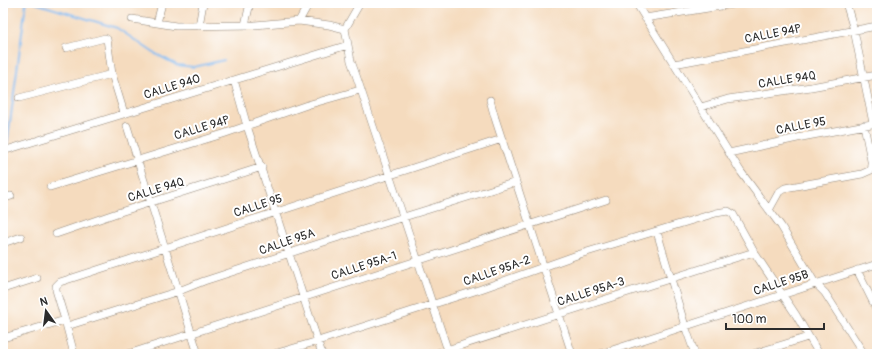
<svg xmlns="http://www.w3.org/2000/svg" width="880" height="357" font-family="Pangolin,sans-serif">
	<rect width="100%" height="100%" fill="#fff"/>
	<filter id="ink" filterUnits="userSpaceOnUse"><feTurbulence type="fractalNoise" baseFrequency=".025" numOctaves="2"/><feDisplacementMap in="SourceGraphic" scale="8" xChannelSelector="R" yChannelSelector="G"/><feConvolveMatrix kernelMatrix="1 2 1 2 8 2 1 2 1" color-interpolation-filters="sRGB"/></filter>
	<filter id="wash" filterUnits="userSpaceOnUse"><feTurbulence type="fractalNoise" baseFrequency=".012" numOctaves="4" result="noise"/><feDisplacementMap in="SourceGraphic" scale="16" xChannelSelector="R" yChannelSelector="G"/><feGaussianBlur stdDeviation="0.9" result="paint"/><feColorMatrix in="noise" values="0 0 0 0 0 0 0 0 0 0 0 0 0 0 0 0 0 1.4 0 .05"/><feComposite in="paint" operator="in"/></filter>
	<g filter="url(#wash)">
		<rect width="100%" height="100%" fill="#f5dbbe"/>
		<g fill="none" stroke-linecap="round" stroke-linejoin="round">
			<path stroke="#7eb8ef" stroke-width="2" d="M35,3L117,28L154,53L177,65L194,67L224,60
				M7,145L26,3"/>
		</g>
	</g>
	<g filter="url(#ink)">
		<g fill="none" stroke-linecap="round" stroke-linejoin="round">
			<defs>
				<path id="minor" d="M636,3L741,172L781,226L815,283L825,293L864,354
					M846,3L854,30L873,123
					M645,18L740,3
					M132,19L176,26L255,25L299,21L329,25L345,29L351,61L357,78L449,354
					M299,21L309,3
					M157,23L162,3
					M245,25L250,3
					M199,26L203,3
					M345,29L360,3
					M66,48L105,38L107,39L112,74L124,113
					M674,64L877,26
					M234,80L247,126L322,354
					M19,98L112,74
					M490,100L495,118L572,354
					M701,107L728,99L811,87L877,75
					M127,126L198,354
					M3,151L348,45
					M729,153L802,137L877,123
					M50,187L223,134L307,105L360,90
					M3,198L11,196
					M769,210L779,192L785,188L862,174L871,170L872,166L864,125
					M657,232L685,326L695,354
					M56,234L117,213L262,167
					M3,243L21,237
					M857,270L877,310
					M3,289L37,278
					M65,320L56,290V286L60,282L502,139
					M67,326L179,291L204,281L330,240L516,182
					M3,338L65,320L74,354
					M128,354L606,200
					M274,354L318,341L481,289L577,255L716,213L728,211L733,214L754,252L796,315L819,354
					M434,354L754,252
					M600,354L877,264
					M753,354L808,337"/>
			</defs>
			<use href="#minor" stroke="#908374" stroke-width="8"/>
			<use href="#minor" stroke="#fff" stroke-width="7"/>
		</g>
	</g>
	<g text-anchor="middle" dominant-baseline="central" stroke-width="4" stroke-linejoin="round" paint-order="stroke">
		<g font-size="12" fill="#2b2b2b" stroke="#fff">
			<text transform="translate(773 34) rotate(-11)">CALLE 94P</text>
			<text transform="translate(787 80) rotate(-9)">CALLE 94Q</text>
			<text transform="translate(172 87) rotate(-17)">CALLE 94O</text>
			<text transform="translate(801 126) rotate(-11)">CALLE 95</text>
			<text transform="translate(202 128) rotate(-17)">CALLE 94P</text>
			<text transform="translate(156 190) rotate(-17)">CALLE 94Q</text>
			<text transform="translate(258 206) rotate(-18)">CALLE 95</text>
			<text transform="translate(287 242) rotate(-19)">CALLE 95A</text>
			<text transform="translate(364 266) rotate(-18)">CALLE 95A-1</text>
			<text transform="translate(497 271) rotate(-19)">CALLE 95A-2</text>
			<text transform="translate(781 283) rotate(-18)">CALLE 95B</text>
			<text transform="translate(591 292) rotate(-18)">CALLE 95A-3</text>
		</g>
	</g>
	<rect width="880" height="357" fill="none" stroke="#fff" stroke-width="16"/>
	<g transform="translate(46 311) rotate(346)" stroke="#ffffff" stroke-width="3" paint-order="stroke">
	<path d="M0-3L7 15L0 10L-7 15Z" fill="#2b2b2b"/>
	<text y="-6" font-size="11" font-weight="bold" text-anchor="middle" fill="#2b2b2b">N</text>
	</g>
	<path d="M726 323v6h98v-6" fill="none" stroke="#2b2b2b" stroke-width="2"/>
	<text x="732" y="323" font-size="12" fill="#2b2b2b" stroke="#ffffff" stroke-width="3" paint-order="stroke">100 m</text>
</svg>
